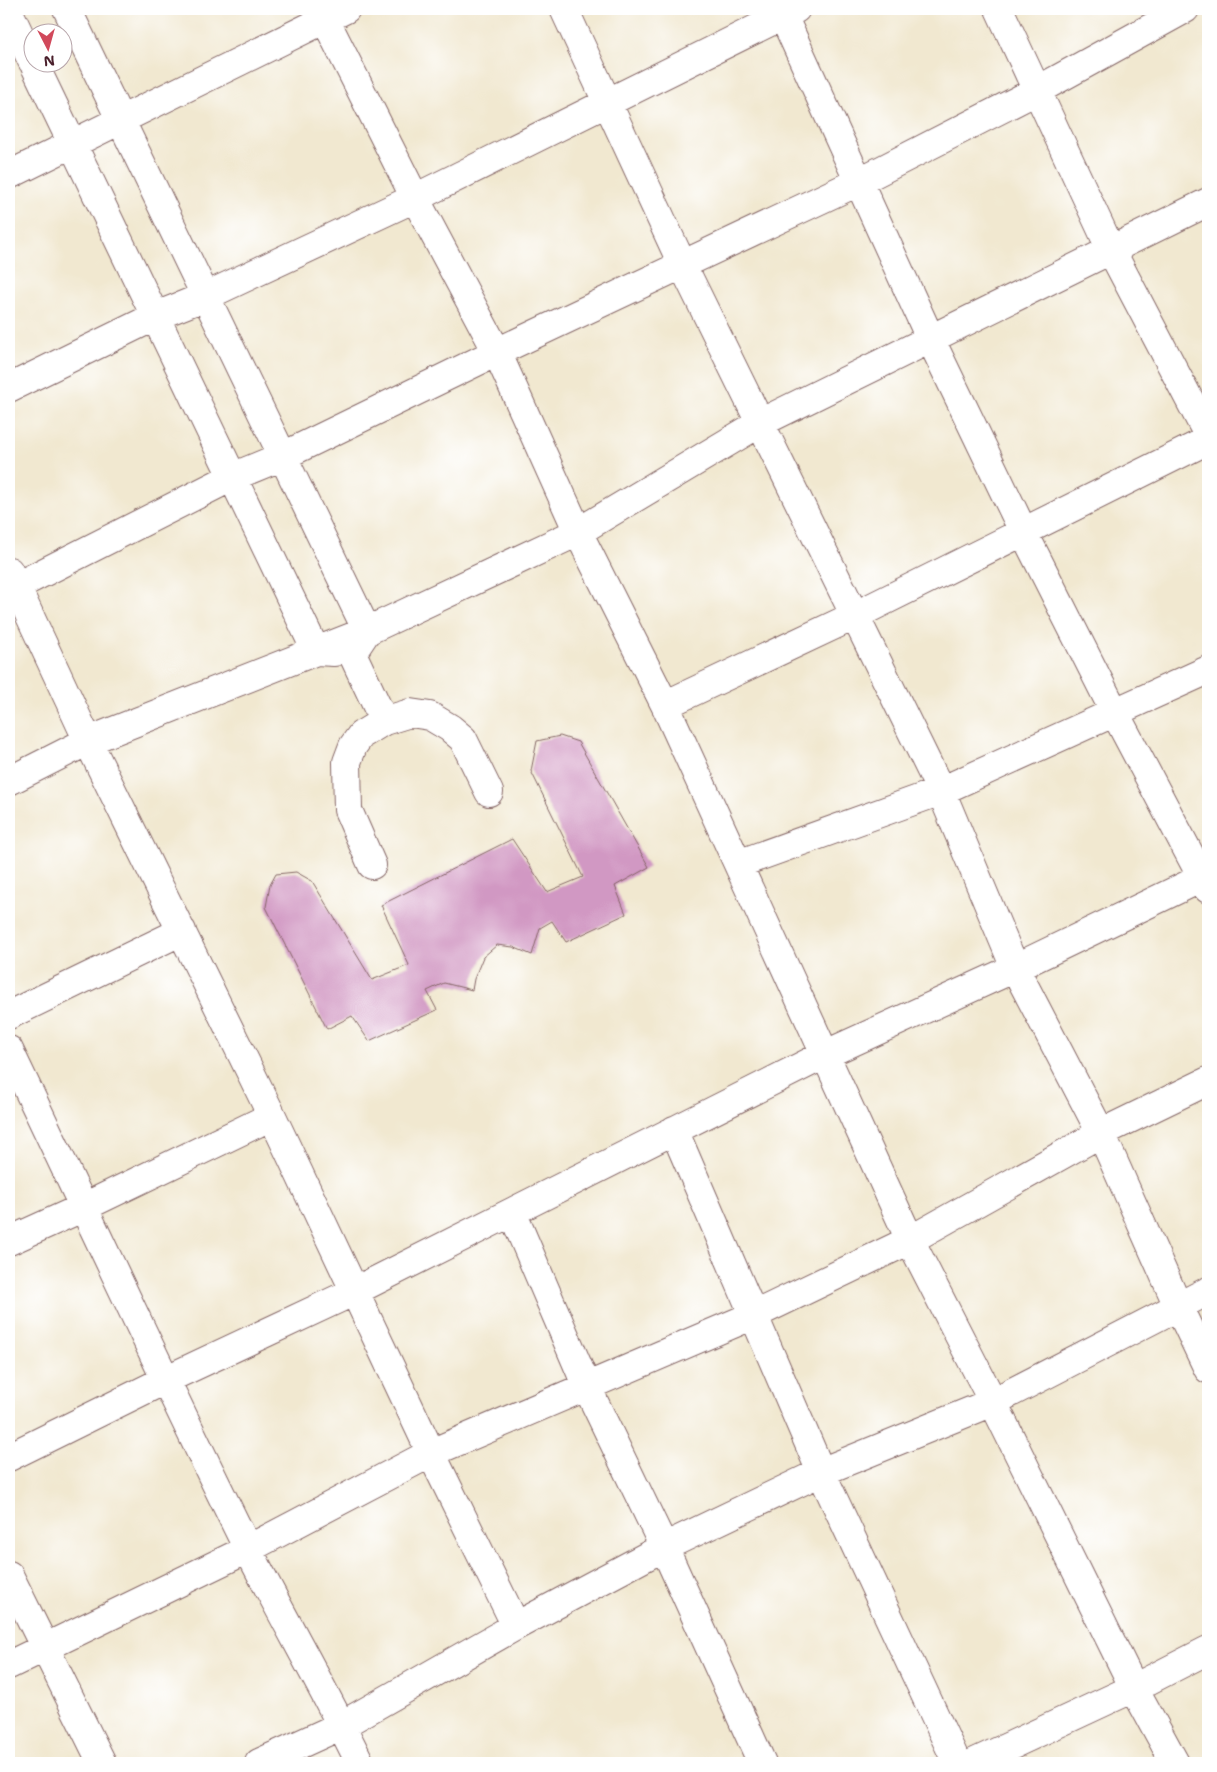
<svg xmlns="http://www.w3.org/2000/svg" width="1217" height="1772" font-family="'Shantell Sans',sans-serif">
	<rect width="100%" height="100%" fill="#fff"/>
	<filter id="ink" filterUnits="userSpaceOnUse"><feTurbulence type="fractalNoise" baseFrequency=".02" numOctaves="2"/><feDisplacementMap in="SourceGraphic" scale="10" xChannelSelector="R" yChannelSelector="G"/><feConvolveMatrix kernelMatrix="1 2 1 2 8 2 1 2 1" color-interpolation-filters="sRGB"/></filter>
	<filter id="wash" filterUnits="userSpaceOnUse"><feTurbulence type="fractalNoise" baseFrequency=".0096" numOctaves="4" result="noise"/><feDisplacementMap in="SourceGraphic" scale="20" xChannelSelector="R" yChannelSelector="G"/><feGaussianBlur stdDeviation="1.12" result="paint"/><feColorMatrix in="noise" values="0 0 0 0 0 0 0 0 0 0 0 0 0 0 0 0 0 1.4 0 .05"/><feComposite in="paint" operator="in"/></filter>
	<g filter="url(#wash)">
		<rect width="100%" height="100%" fill="#f1e8d0"/>
		<g id="blocks">
			<path fill="#d198c3" d="M560,736L578,742L649,867L615,886L626,914L566,942L552,921L540,928L532,955L513,947L497,945L483,957L474,979L472,990L444,983L427,991L437,1010L369,1041L352,1016L327,1029L266,907L270,885L276,874L296,872L312,881L372,980L409,965L381,905L512,839L547,892L583,877L531,771L537,741Z"/>
		</g>
	</g>
	<g filter="url(#ink)">
		<use href="#blocks" fill-opacity="0" stroke="#846565" stroke-width="1"/>
		<g fill="none" stroke-linecap="round" stroke-linejoin="round">
			<defs>
				<path id="minor" d="M67,9L367,631L357,646
					M320,9L415,198L497,352L578,532L665,705L910,1240L993,1402L1134,1688L1175,1763
					M564,9L683,266L941,791L1015,968L1101,1133L1178,1306L1208,1369
					M780,9L930,338L1023,531L1115,713L1208,889
					M999,9L1111,250L1208,435
					M9,12L32,61
					M33,62L316,651L334,652
					M9,175L346,9
					M9,388L156,316L206,296L415,198L796,9
					M9,571L88,741L272,1116L431,1453L516,1626
					M9,590L232,477L283,456L497,352L860,181L1038,90L1185,9
					M352,653L384,721
					M665,705L856,615L1208,440
					M9,781L88,741L367,631L578,532L760,423L1208,202
					M738,864L941,791L1208,670
					M372,865L348,810L347,762L353,746L361,735L384,721L410,713L430,716L450,728L463,739L489,792
					M9,1015L182,931
					M9,1050C88,1215 165,1382 247,1547C284,1620 325,1690 360,1763
					M674,1130L821,1472L957,1763
					M512,1212L587,1387L664,1547L762,1763
					M9,1241L84,1207L272,1116
					M9,1457L165,1380L355,1291L824,1055L1015,968L1208,875
					M9,1575L102,1763
					M9,1665L248,1549L431,1453L754,1315L910,1240L1101,1133L1208,1081
					M259,1763L342,1725L516,1626L664,1547L821,1472L993,1402L1208,1291
					M973,1763L1134,1688L1208,1650"/>
			</defs>
			<use href="#minor" stroke="#846565" stroke-width="30"/>
			<use href="#minor" stroke="#fff" stroke-width="28"/>
		</g>
	</g>
	<rect width="1217" height="1772" fill="none" stroke="#fff" stroke-width="30"/>
	<g transform="translate(48 48) rotate(174)"><circle r="24" fill="#ffffff" stroke="#b7a5aa"/>
	<path d="M0-4L9 19L0 12L-9 19Z" fill="#d1495b"/>
	<text y="-8" font-size="14" font-weight="bold" text-anchor="middle" fill="#4a1f2b">N</text>
	</g>
</svg>
